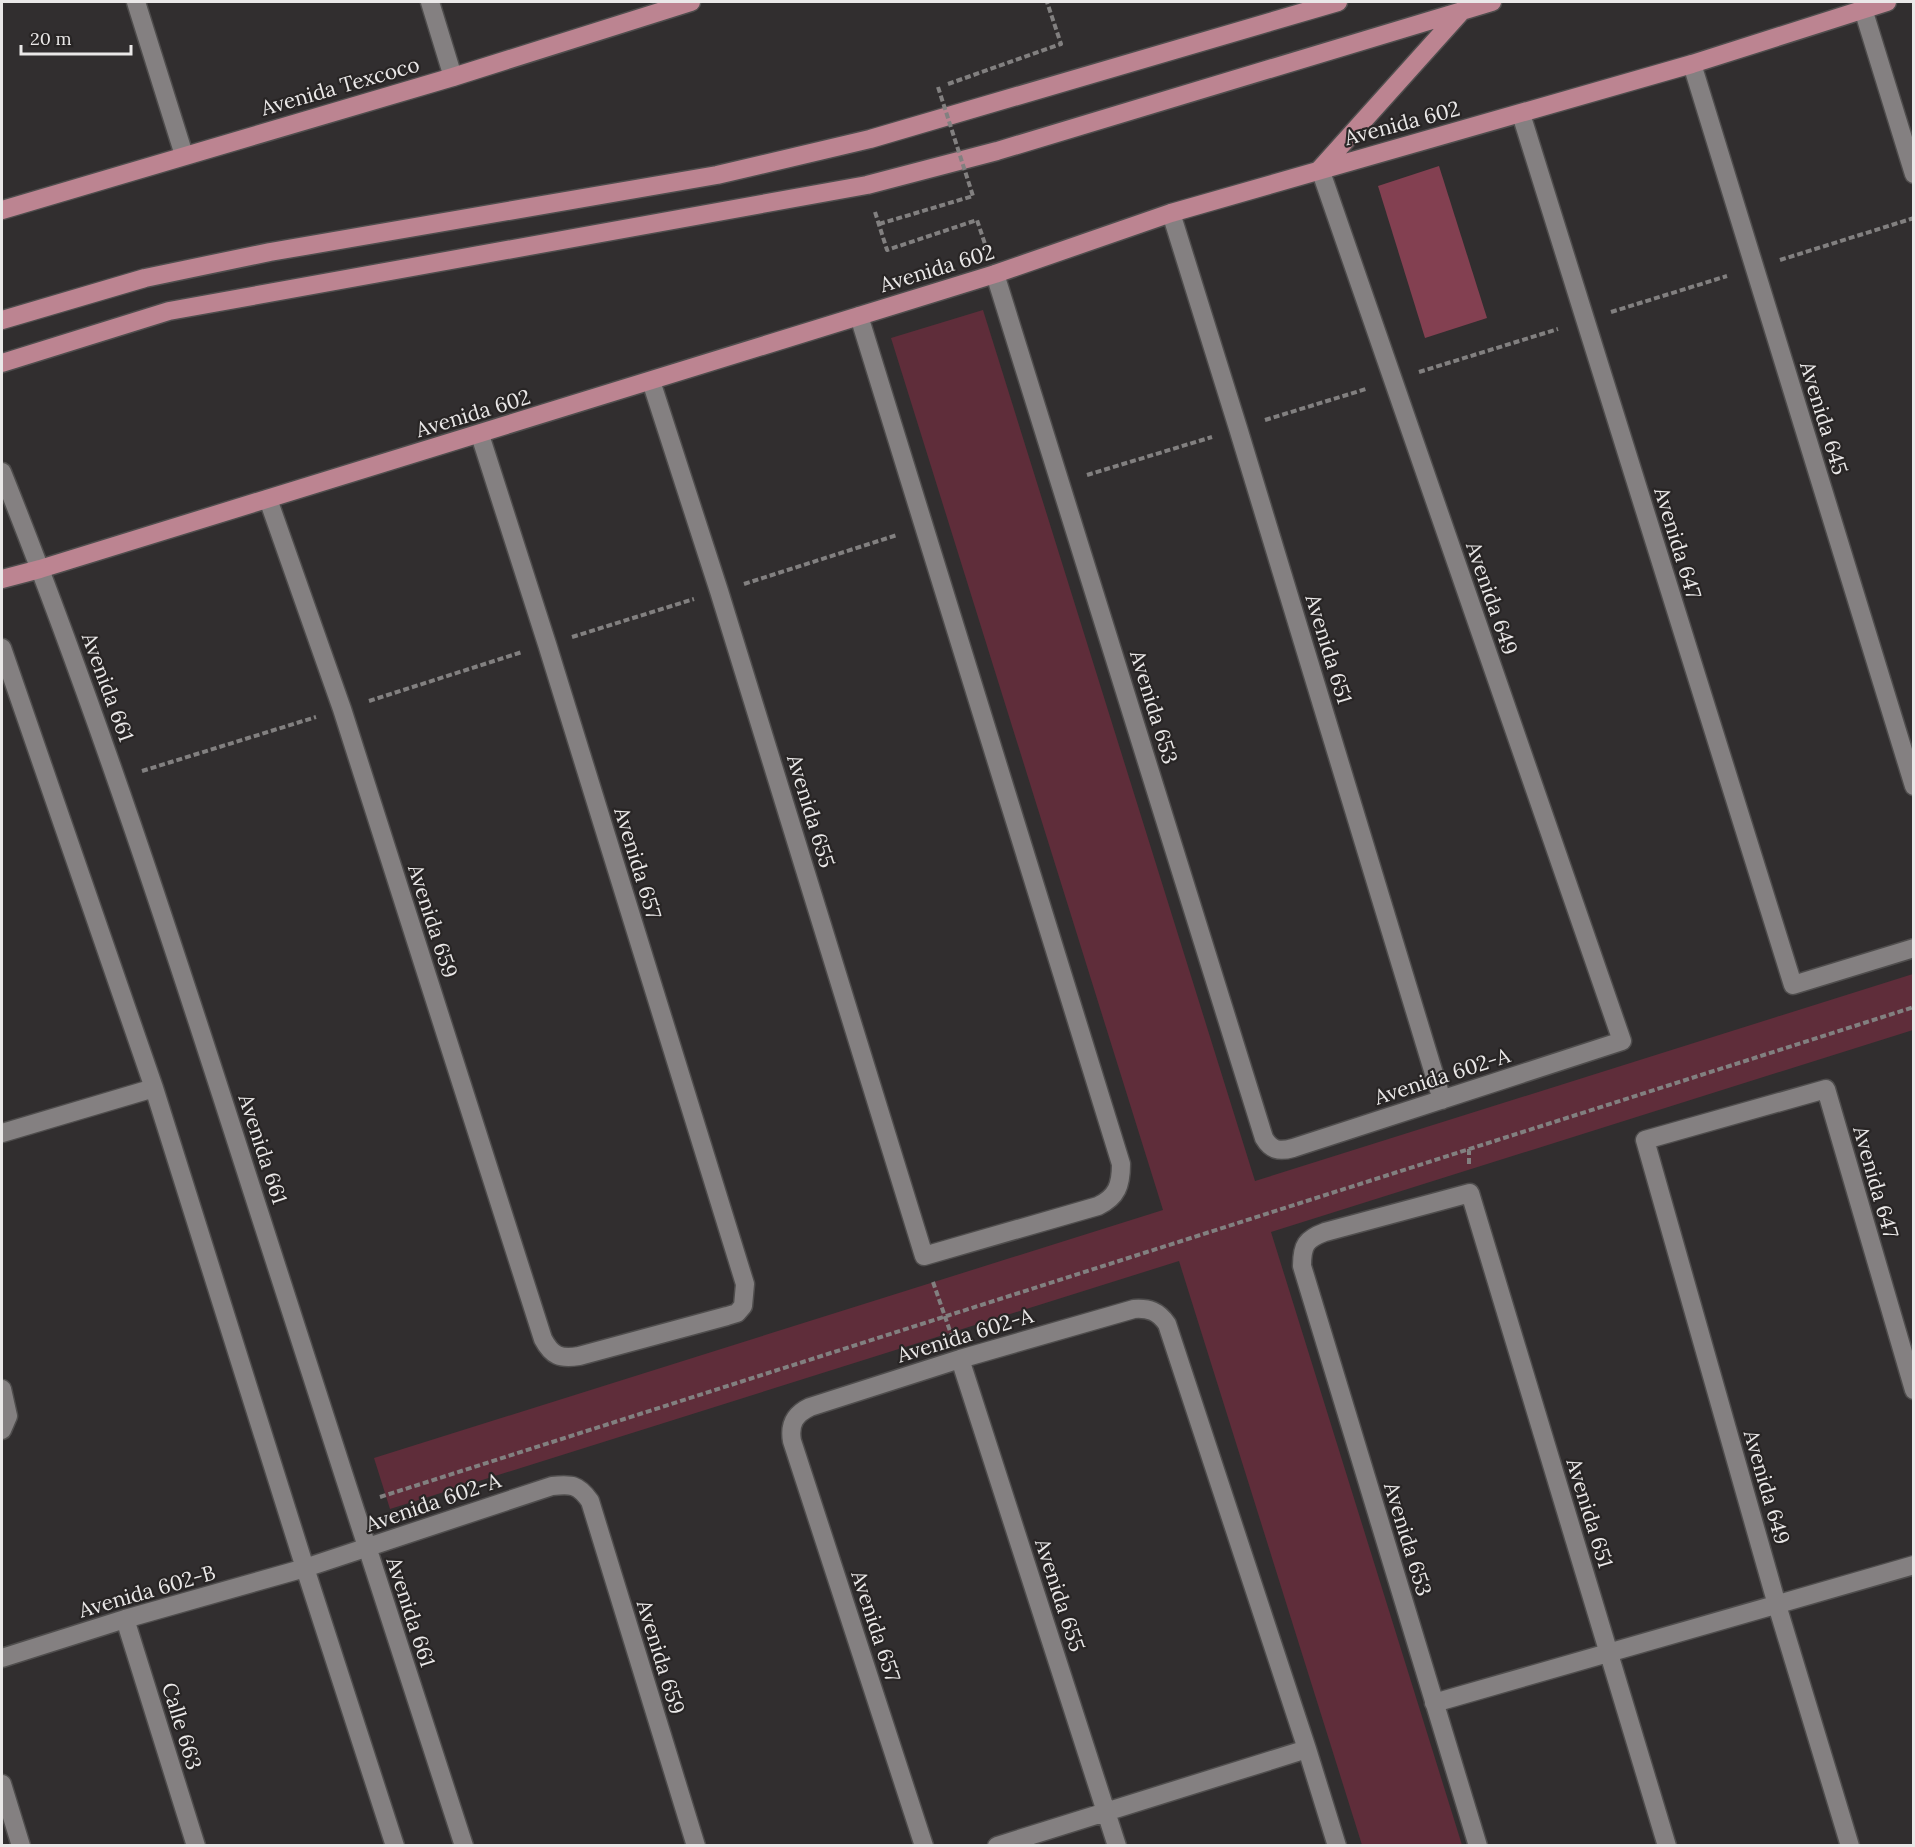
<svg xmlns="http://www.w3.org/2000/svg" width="1915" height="1847" font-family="Lora,serif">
	<rect width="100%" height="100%" fill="#312e2f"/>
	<path fill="#5f2d3a" d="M983,310L1255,1181L1913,974V1030L1271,1232L1462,1845H1362L1179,1261L390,1509L374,1458L1163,1210L891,338Z"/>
	<path fill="#834051" d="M1439,166L1487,318L1425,338L1378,186Z"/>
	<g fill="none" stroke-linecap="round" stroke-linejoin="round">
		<defs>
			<path id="minor" d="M136,2L184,155
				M430,2L453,77
				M1863,9L1914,174
				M1692,64L1914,786
				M1521,114L1793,985L1914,948
				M1171,213L1238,428L1442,1100
				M995,274L1264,1138C1271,1150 1279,1152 1293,1148L1622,1041L1320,169
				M651,381L719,591L924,1256L1098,1206C1117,1197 1121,1185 1121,1164L859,316
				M2,472C96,707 174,947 251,1187C322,1407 392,1626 464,1846
				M268,499L342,709L543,1339C552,1356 560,1359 579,1356L727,1316L737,1313L743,1306L745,1284L547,644L480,435
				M2,648L154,1088L305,1568L395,1846
				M2,1133L154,1088
				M960,1359L1117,1846
				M2,1389L8,1416L2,1430
				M125,1619L196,1846
				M2,1658L125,1619L305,1568L552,1486C571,1484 578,1484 590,1501L696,1846
				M1434,1703L1914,1565
				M2,1784L21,1846
				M924,1846L792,1441C789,1424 795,1414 810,1407L960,1359L1134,1309C1149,1308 1158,1311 1167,1324L1307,1749L1337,1846
				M997,1846L1307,1749
				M1478,1846L1302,1266C1302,1245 1306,1239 1325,1232L1470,1193L1667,1846
				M1850,1846L1777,1605L1645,1140L1826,1089L1914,1390"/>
			<path id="major" d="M1320,169L1461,12
				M2,210L453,77L691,2
				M2,320L145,278L270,252L717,175L870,139L1338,2
				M2,363L169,311L867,185L997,151L1492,2
				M2,579L40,569L995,274L1171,213L1692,64L1887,2"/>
		</defs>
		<use href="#minor" stroke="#4f4d4d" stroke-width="21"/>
		<use href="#major" stroke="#4f4d4d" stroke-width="21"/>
		<path stroke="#828080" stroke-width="4" stroke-dasharray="6 3" stroke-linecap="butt" d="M948,84L1061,44L1047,2
			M875,212L887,250L977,220L986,247
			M879,224L973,196
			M1780,260L1914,218
			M1611,312L1727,276
			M1419,372L1558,329
			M1265,420L1366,389
			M1087,475L1212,437
			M744,584L897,535
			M572,637L694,599
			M369,701L522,652
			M142,771L316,717
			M1469,1149V1165
			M933,1282L951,1334
			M380,1497L1914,1007"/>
		<use href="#minor" stroke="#848081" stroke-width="18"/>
		<use href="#major" stroke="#bc8491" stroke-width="18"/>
		<path stroke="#828080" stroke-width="4" stroke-dasharray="6 3" stroke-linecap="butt" d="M938,87L973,196"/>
	</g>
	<g text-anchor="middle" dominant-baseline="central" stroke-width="4.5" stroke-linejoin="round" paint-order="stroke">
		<g font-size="21" fill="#eae8e8" stroke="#282525">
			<text transform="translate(340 86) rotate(-16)">Avenida Texcoco</text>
			<text transform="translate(1402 123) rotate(-15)">Avenida 602</text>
			<text transform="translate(937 268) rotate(-17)">Avenida 602</text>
			<text transform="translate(473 413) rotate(-17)">Avenida 602</text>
			<text transform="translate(1824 418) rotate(73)">Avenida 645</text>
			<text transform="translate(1678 543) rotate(73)">Avenida 647</text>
			<text transform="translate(1492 598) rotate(71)">Avenida 649</text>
			<text transform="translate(1329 649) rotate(73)">Avenida 651</text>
			<text transform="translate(108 687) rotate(70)">Avenida 661</text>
			<text transform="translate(1154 707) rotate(73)">Avenida 653</text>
			<text transform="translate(811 811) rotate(73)">Avenida 655</text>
			<text transform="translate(638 863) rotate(73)">Avenida 657</text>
			<text transform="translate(433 921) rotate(72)">Avenida 659</text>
			<text transform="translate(1442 1076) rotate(-18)">Avenida 602-A</text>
			<text transform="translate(263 1149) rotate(72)">Avenida 661</text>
			<text transform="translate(1876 1182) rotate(74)">Avenida 647</text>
			<text transform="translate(965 1335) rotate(-17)">Avenida 602-A</text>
			<text transform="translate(1767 1487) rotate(74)">Avenida 649</text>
			<text transform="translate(433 1502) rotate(-19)">Avenida 602-A</text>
			<text transform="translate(1590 1513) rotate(73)">Avenida 651</text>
			<text transform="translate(1408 1539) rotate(73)">Avenida 653</text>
			<text transform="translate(147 1591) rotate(-16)">Avenida 602-B</text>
			<text transform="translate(1060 1595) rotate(72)">Avenida 655</text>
			<text transform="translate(411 1612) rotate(72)">Avenida 661</text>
			<text transform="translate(876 1626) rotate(72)">Avenida 657</text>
			<text transform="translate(661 1657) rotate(73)">Avenida 659</text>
			<text transform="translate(182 1726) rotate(73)">Calle 663</text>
		</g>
	</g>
	<rect width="1915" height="1847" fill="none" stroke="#eae8e8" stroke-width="6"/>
	<path d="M21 45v9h110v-9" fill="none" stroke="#eae8e8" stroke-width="3"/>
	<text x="30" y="45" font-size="18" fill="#eae8e8" stroke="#282525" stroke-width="4.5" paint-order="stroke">20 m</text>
</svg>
